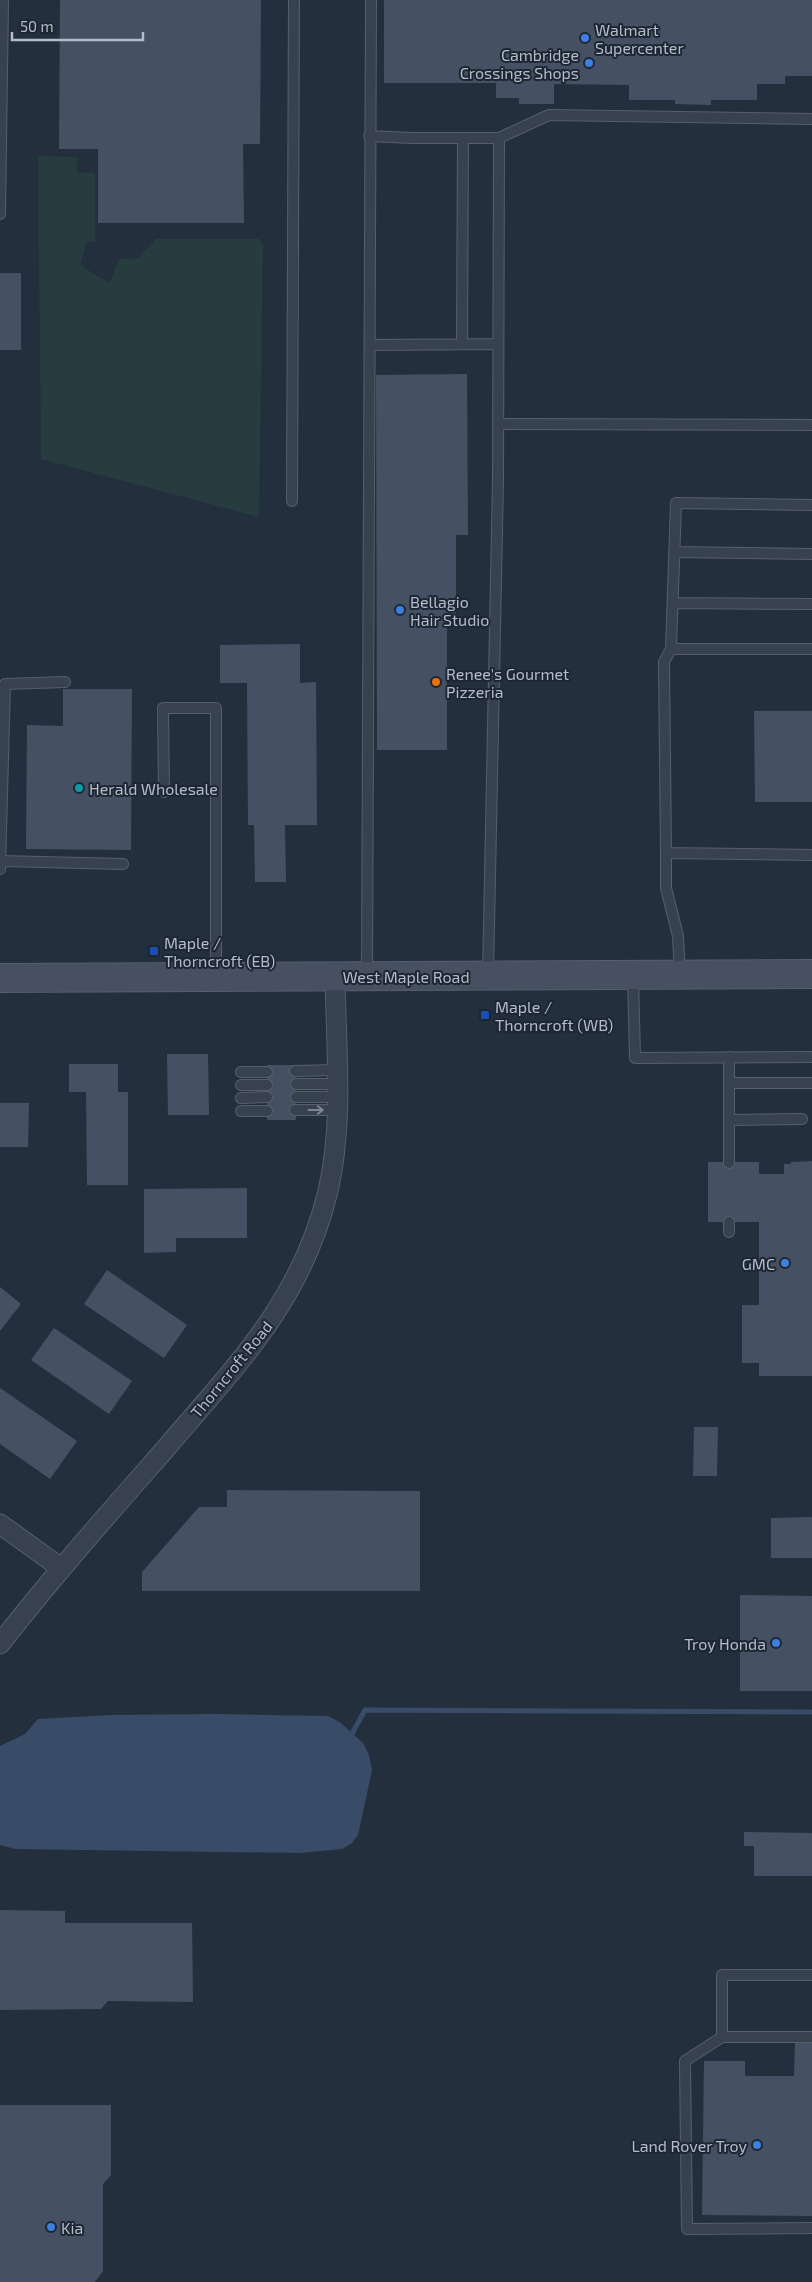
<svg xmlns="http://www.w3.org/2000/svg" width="812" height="2282" font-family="'Exo 2',sans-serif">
	<rect width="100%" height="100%" fill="#242f3e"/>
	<path fill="#263c3f" d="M38,156L77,157V172L95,173V242H87L80,264L95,275L110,282L119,259L138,258L156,239H259L263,244L259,517L41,459Z"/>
	<path fill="#394c67" d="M218,1714L328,1716L341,1723L363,1743L369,1755L372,1770L358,1835L352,1843L342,1849L300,1853L15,1849L0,1845V1746L25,1734L38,1719L111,1715Z"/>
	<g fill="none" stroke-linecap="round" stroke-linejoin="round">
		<path stroke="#394c67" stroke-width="5" d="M353,1732L365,1710L812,1712"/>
	</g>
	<path fill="#455162" d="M60,0H261L260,144H243L244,223H98V149H59Z
		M384,0H812V76H785V84H757V100H711V105L675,104V100H629V85L554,84V104H519V98H496V83H384Z
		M0,273H21V350H0Z
		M467,374L468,535H456V622H447V750H377L376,375Z
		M300,644V683L316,682L317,825H285L286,882H255L254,825H248L247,683H220V645Z
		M63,689H132L131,850L26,849L27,725L63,726Z
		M754,711H812V802H755Z
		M167,1054H208L209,1115H168Z
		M69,1064H118V1092H128V1185H87L86,1092H69Z
		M267,1065H295L296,1120H267Z
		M0,1103H29L28,1147H0Z
		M812,1161V1376H759V1363H742V1305H759V1222H708V1162H759V1174H784V1164H791V1162Z
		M247,1188V1238H176V1252L144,1253V1189Z
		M107,1270L187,1325L164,1358L84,1304Z
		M0,1287L21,1304L0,1331Z
		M54,1328L132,1381L109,1414L31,1360Z
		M0,1388L77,1441L50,1479L0,1444Z
		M694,1427H718L717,1476H693Z
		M227,1490L420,1491V1591H142V1572L199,1507H227Z
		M812,1517V1558H771V1518Z
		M740,1595L812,1596V1691H740Z
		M744,1832L812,1833V1876H754V1846H744Z
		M0,1910L65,1911V1923H192L193,2002L108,2001L101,2009L0,2010Z
		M795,2043H812V2216L702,2215L704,2061H745V2076H794Z
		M0,2105H111V2175L103,2184V2271L95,2282H0Z"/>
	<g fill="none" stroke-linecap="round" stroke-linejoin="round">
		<defs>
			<path id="lane" d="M369,136L412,138H499L498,480L488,975
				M499,138L549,115L812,119
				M0,214L3,0
				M462,344L463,138
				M370,345L497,344
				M498,424L812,425
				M292,501L294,0
				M674,552L812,554
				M673,603L812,604
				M671,649L676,503L812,505
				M164,792L163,708H216V976
				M666,853L664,662L671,649H812
				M0,861L123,864
				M0,869L5,684L65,682
				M367,974L371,0
				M680,974L678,936L666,888V853L812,855
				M633,976L635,1058L812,1057
				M295,1071L336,1070
				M241,1072H267
				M729,1083H812
				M296,1084H337
				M241,1085H267
				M296,1097H336
				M241,1098L267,1097
				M295,1110H337
				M241,1111H267
				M729,1120L802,1119
				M729,1163V1057
				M729,1232V1222
				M722,2037V1975H812
				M812,2037H722L685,2061L687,2229L812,2228"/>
			<path id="street" d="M0,1524L61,1568
				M0,1644C53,1576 110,1512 167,1447C237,1365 302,1300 328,1191C344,1122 336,1048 335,977"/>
			<path id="secondary" d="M0,978L812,974"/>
		</defs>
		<use href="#lane" stroke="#565f6c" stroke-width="12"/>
		<use href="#street" stroke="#565f6c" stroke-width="21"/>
		<use href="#secondary" stroke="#565f6c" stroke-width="30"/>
		<use href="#lane" stroke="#38414e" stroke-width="10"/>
		<use href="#street" stroke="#38414e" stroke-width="19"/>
		<use href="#secondary" stroke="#465061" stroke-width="28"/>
	</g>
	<defs><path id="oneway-shaft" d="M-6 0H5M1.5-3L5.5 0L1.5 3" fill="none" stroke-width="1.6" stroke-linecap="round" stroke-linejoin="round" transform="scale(1.25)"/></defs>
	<use stroke="#7c8592" href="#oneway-shaft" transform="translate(316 1110)"/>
	<g fill="#3f7fe0" stroke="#1d2633" stroke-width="2">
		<circle cx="585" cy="38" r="5"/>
		<circle cx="589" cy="63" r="5"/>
		<circle cx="400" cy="610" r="5"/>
		<circle cx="785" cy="1263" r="5"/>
		<circle cx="776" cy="1643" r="5"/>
		<circle cx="757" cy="2145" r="5"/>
		<circle cx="51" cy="2227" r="5"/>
	</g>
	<circle fill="#e8710a" stroke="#1d2633" stroke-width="2" cx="436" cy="682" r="5"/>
	<circle fill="#0f9aa8" stroke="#1d2633" stroke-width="2" cx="79" cy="788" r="5"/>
	<g fill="#1a4fb4" stroke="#1d2633" stroke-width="2">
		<rect x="149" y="946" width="10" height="10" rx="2.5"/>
		<rect x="480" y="1010" width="10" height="10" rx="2.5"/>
	</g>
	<g text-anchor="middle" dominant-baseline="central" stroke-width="4" stroke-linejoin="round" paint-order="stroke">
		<g font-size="16" fill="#b4bcc9" stroke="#1d2633" text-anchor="start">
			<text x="595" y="29">Walmart<tspan x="595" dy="18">Supercenter</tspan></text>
			<text x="579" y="54" text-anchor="end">Cambridge<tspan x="579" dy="18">Crossings Shops</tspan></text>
			<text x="410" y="601">Bellagio<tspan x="410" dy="18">Hair Studio</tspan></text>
			<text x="446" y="673">Renee's Gourmet<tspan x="446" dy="18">Pizzeria</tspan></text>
			<text x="89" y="788">Herald Wholesale</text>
			<text x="164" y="942">Maple /<tspan x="164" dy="18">Thorncroft (EB)</tspan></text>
			<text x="495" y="1006">Maple /<tspan x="495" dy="18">Thorncroft (WB)</tspan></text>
			<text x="775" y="1263" text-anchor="end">GMC</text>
			<text x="766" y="1643" text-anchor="end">Troy Honda</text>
			<text x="747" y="2145" text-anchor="end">Land Rover Troy</text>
			<text x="61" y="2227">Kia</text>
		</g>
		<g font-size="16" fill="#b4bcc9" stroke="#1d2633">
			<text x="406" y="976">West Maple Road</text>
			<text transform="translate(231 1369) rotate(-51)">Thorncroft Road</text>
		</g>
	</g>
	<path d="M12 32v8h131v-8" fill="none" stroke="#b4bcc9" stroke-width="2.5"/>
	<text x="20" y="32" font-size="15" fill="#b4bcc9" stroke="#1d2633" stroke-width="4" paint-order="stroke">50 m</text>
</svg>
